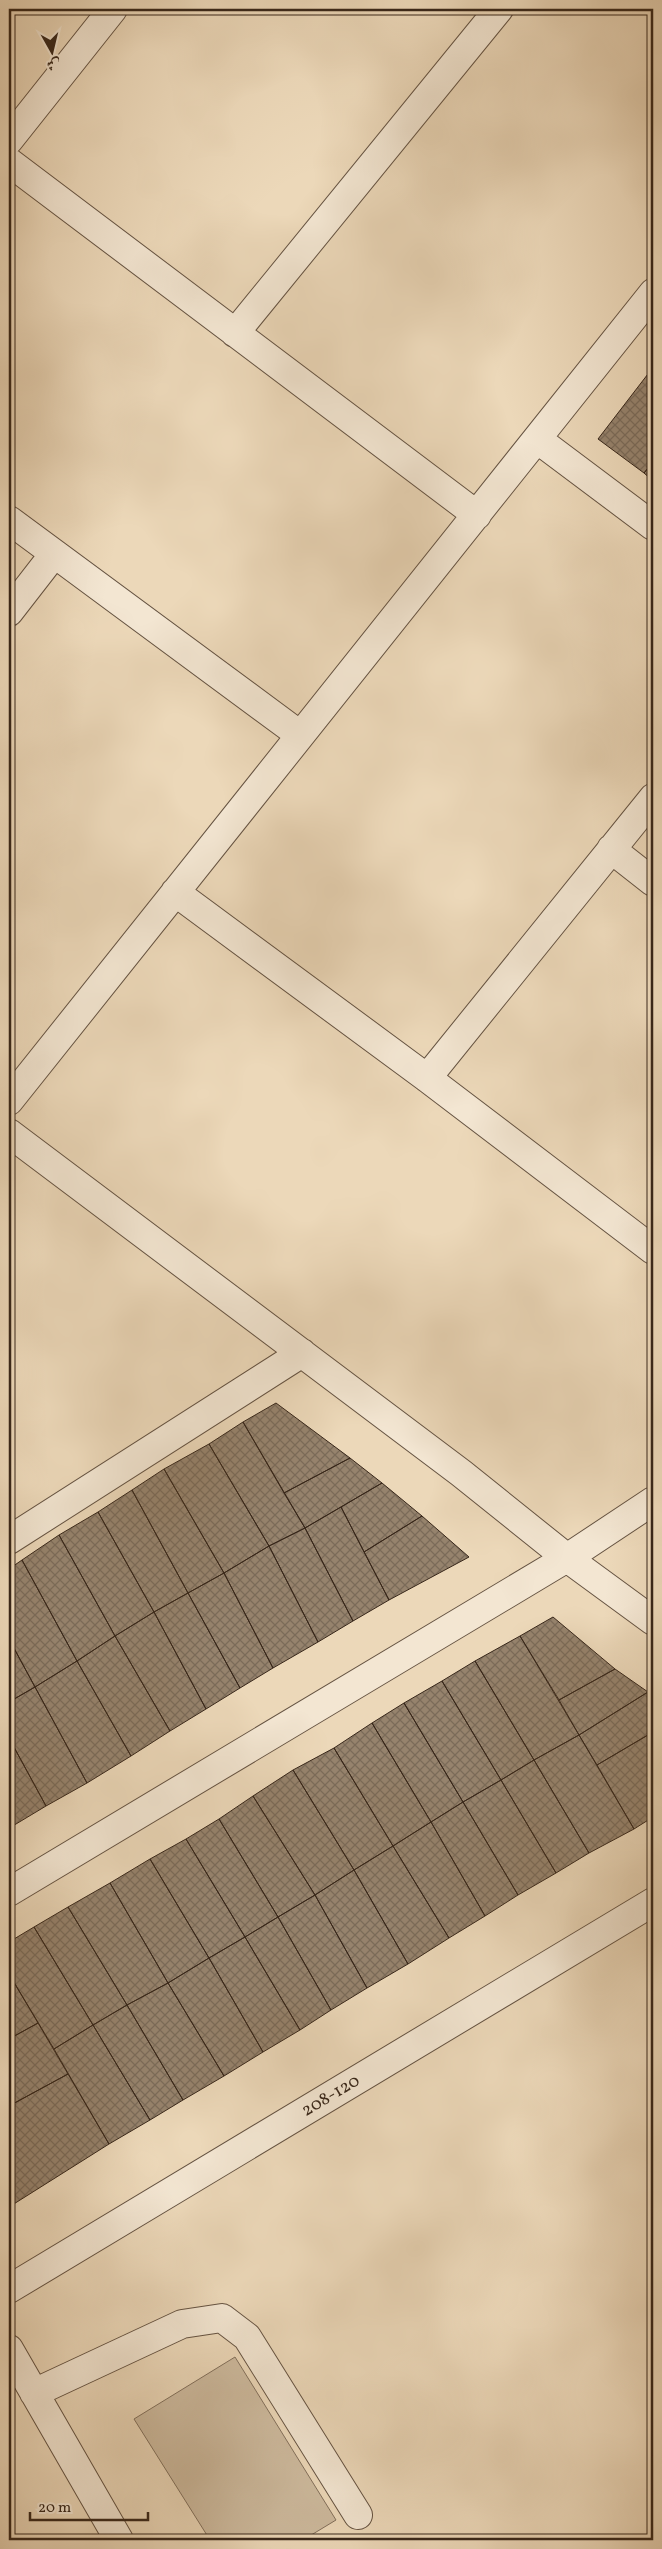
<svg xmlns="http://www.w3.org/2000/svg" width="662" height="2549" font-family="Vollkorn,Amiri,serif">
	<defs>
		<pattern id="building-cross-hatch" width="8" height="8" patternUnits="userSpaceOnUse" patternTransform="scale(1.25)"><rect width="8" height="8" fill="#96836d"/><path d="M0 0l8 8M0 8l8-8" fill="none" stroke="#7b6b59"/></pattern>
	</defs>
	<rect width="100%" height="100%" fill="#ecd8b9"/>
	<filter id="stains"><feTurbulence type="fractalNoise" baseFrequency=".004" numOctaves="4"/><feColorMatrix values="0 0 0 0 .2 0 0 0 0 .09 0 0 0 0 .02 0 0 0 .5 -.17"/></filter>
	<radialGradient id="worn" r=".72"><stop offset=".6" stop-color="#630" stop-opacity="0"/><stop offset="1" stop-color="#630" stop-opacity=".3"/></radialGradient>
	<path fill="#cdba9e" stroke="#82705c" d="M235,2357L336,2520L303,2540H210L134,2419Z"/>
	<path fill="url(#building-cross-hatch)" stroke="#38271a" d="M651,370L653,372V462L644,473L598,439Z
		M653,462V481L644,473Z
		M276,1403L350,1458L284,1493L243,1422Z
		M243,1422L305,1528L269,1546L209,1444Z
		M209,1444L269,1546L224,1573L164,1469Z
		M350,1458L382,1483L305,1528L284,1493Z
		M164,1469L224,1573L188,1593L132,1490Z
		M382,1483L422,1516L364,1552L341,1507Z
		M132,1490L188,1593L154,1612L98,1512Z
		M341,1507L389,1600L353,1621L305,1528Z
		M98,1512L154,1612L115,1636L59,1535Z
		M422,1516L469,1557L389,1600L364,1552Z
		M305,1528L353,1621L318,1642L269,1546Z
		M59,1535L115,1636L77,1661L22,1560Z
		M269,1546L318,1642L273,1668L224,1573Z
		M22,1560L77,1661L35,1687L9,1639V1569Z
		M224,1573L273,1668L240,1688L188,1593Z
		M188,1593L240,1688L206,1709L154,1612Z
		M154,1612L206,1709L170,1731L115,1636Z
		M553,1617L615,1669L559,1700L520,1636Z
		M115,1636L170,1731L131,1756L77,1661Z
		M520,1636L579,1735L534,1760L475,1661Z
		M9,1639L35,1687L9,1702Z
		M77,1661L131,1756L87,1783L35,1687Z
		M475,1661L534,1760L501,1780L442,1681Z
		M615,1669L648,1692L579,1735L559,1700Z
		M442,1681L501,1780L463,1802L404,1703Z
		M35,1687L87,1783L46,1806L9,1738V1702Z
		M648,1692L653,1696V1732L597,1765L579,1735Z
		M404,1703L463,1802L431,1822L372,1723Z
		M372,1723L431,1822L393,1846L334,1748Z
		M653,1732V1817L634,1829L597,1765Z
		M579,1735L634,1829L589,1853L534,1760Z
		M9,1738L46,1806L11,1827L9,1823Z
		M334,1748L393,1846L354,1870L293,1770Z
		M534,1760L589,1853L556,1873L501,1780Z
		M293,1770L354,1870L315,1895L253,1796Z
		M501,1780L556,1873L518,1895L463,1802Z
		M253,1796L315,1895L278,1917L219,1819Z
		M463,1802L518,1895L485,1916L431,1822Z
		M219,1819L278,1917L245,1937L186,1839Z
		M431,1822L485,1916L449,1938L393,1846Z
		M186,1839L245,1937L209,1958L150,1859Z
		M393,1846L449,1938L408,1964L354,1870Z
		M150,1859L209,1958L168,1983L110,1883Z
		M354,1870L408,1964L367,1988L315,1895Z
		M110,1883L168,1983L127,2005L68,1907Z
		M315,1895L367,1988L331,2010L278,1917Z
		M68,1907L127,2005L93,2025L34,1927Z
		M278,1917L331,2010L300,2030L245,1937Z
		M34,1927L93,2025L54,2049L9,1974V1942Z
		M245,1937L300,2030L263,2052L209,1958Z
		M209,1958L263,2052L224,2076L168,1983Z
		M9,1974L38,2023L9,2039Z
		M168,1983L224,2076L183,2100L127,2005Z
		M127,2005L183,2100L150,2120L93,2025Z
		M38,2023L68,2074L9,2106V2039Z
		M93,2025L150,2120L109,2144L54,2049Z
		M68,2074L109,2144L9,2207V2106Z"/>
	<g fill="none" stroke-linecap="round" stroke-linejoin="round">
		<defs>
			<path id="minor" d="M9,140L113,9
				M9,162L477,515
				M235,333L499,9
				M537,439L653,526
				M9,520L300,735
				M9,612L54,554
				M611,849L653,882
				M175,892L427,1078L653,1250
				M427,1078L653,798
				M9,1101L653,293
				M9,1133L461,1473L567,1558L653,1621
				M9,1540L302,1353
				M9,1892L567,1558L653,1501
				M9,2289L653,1902
				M9,2349L119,2540
				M34,2393L182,2324L222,2318L247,2337L358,2515"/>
		</defs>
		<use href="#minor" stroke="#655342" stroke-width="30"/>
		<use href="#minor" stroke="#f3e6d2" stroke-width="28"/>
	</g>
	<g text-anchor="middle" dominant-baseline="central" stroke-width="4" stroke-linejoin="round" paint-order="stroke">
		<g font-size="18" fill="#38271a" stroke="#f3e6d2">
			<text transform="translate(331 2096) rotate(-31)">208-120</text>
		</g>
	</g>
	<rect width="662" height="2549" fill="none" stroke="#ecd8b9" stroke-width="30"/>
	<rect x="10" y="10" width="642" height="2529" fill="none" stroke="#38271a" stroke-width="2.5"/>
	<rect x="15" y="15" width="632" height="2519" fill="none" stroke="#38271a"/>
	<g transform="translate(52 52) rotate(172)" stroke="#f3e6d2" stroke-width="4" paint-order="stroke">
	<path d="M0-4L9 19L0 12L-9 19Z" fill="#38271a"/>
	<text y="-8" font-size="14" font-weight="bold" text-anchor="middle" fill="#38271a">ش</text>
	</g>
	<path d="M30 2512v8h118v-8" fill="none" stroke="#38271a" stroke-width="2.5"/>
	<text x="38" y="2512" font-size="15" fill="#38271a" stroke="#f3e6d2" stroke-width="4" paint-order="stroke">20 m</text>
	<rect width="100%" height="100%" filter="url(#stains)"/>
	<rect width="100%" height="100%" fill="url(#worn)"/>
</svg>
